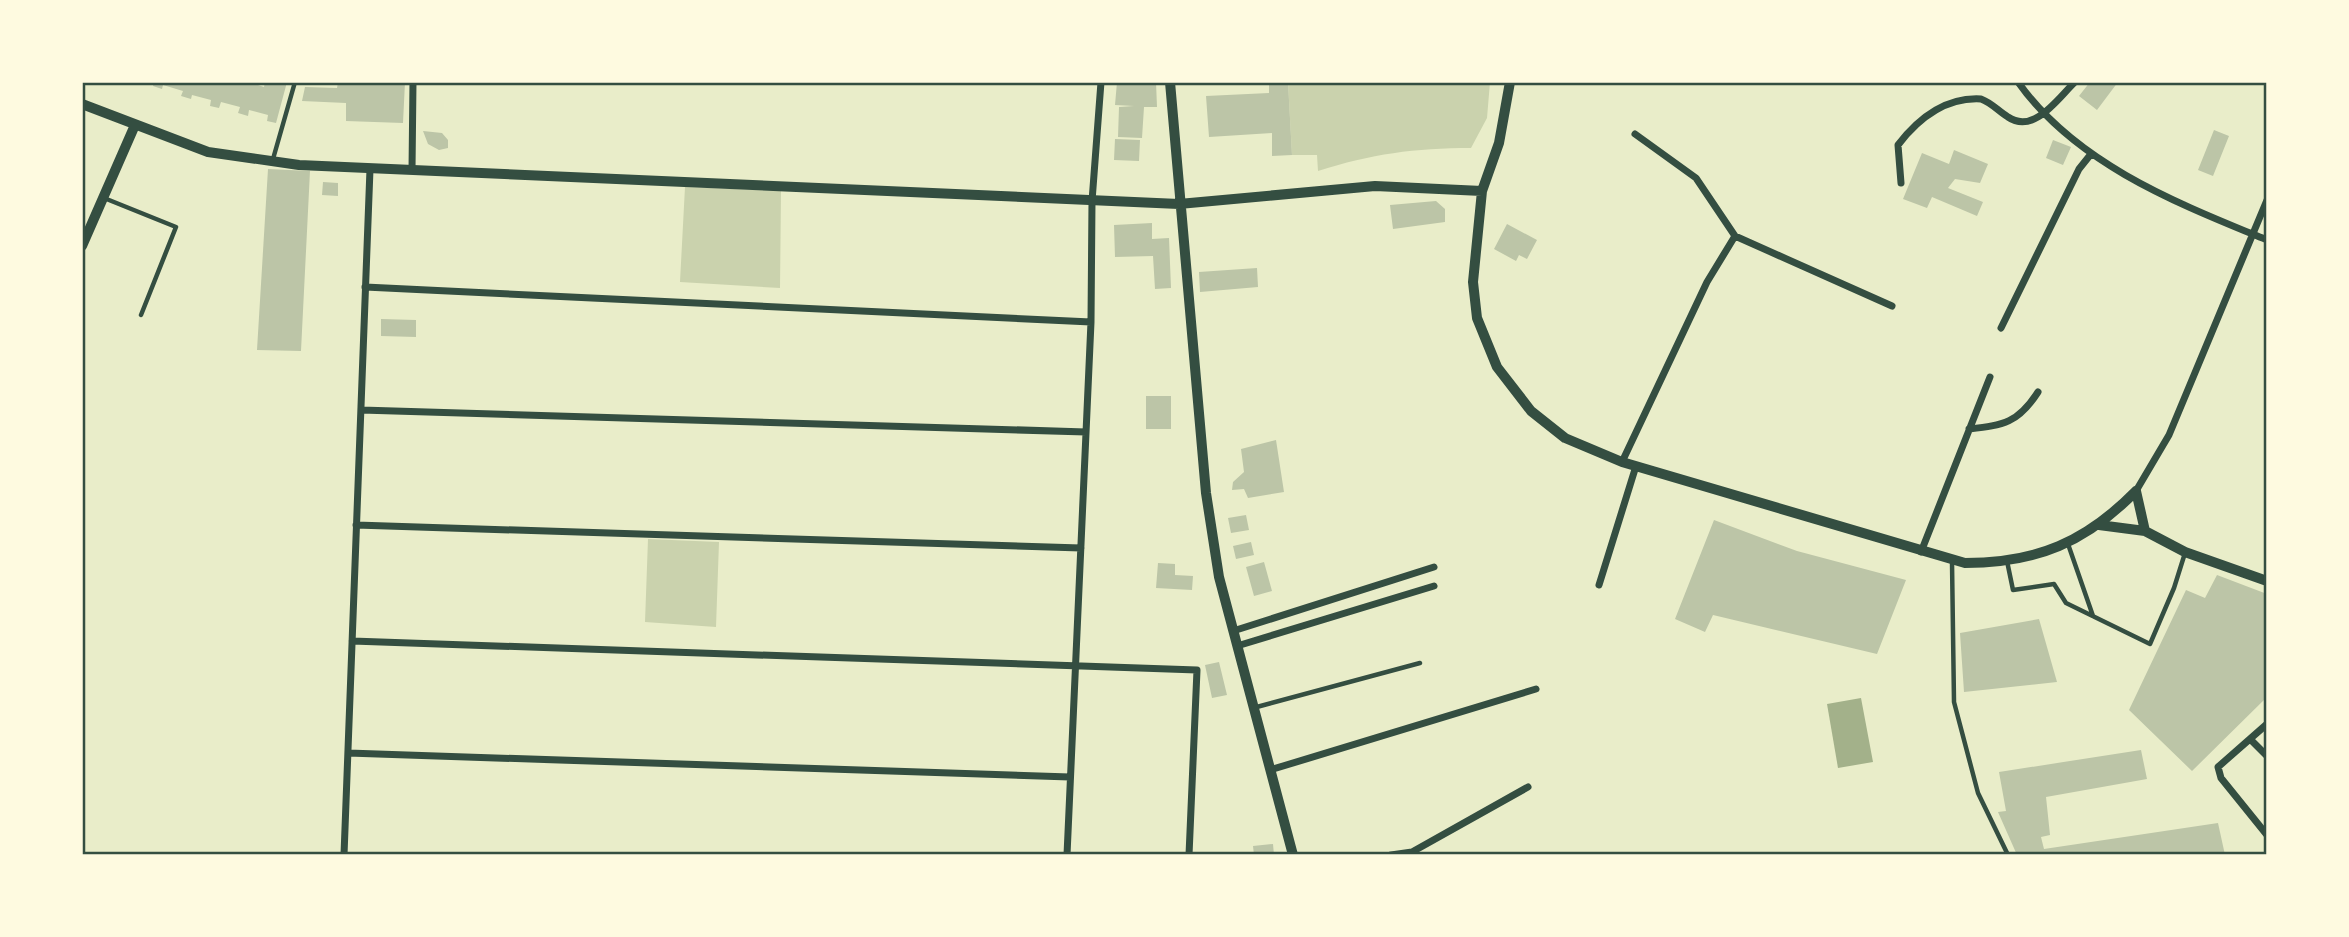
<svg xmlns="http://www.w3.org/2000/svg" width="2349" height="937" font-family="'PT Sans Narrow',sans-serif">
	<rect width="100%" height="100%" fill="#e9edc9"/>
	<path fill="#cad2ad" d="M1288,82H1490L1487,118L1471,148C1415,148 1371,154 1318,171L1317,155H1292Z
		M685,187L781,191L780,288L680,282Z
		M648,539L719,542L716,627L645,622Z"/>
	<path fill="#a3b18a" d="M1861,698L1873,762L1838,768L1827,704Z"/>
	<path fill="#bcc5a7" d="M154,82H259L258,85L264,87L265,82H287L276,123L267,121L268,115L249,110L248,116L238,113L240,107L221,102L219,108L210,106L211,100L192,95L191,99L181,96L183,91L163,85L162,89L153,86Z
		M338,82H405L403,123L346,121V103L302,101L305,87L337,88Z
		M1117,82H1156L1157,107H1144L1142,138L1118,137L1119,107L1134,106L1115,105Z
		M1269,82H1288L1292,155L1272,156V133L1209,137L1206,96L1269,93Z
		M2090,82H2118L2097,110L2079,96Z
		M2214,130L2229,136L2213,176L2198,170Z
		M423,131L442,133L448,140V148L439,150L428,144Z
		M1115,139L1140,140L1139,161L1114,160Z
		M2053,140L2071,147L2063,165L2046,158Z
		M1954,150L1988,164L1980,183L1955,179L1948,188L1983,202L1977,216L1932,197L1927,208L1903,199L1922,153L1949,164Z
		M268,169L310,171L301,351L257,350Z
		M323,182L338,183V196L322,195Z
		M1436,201L1445,209V222L1393,229L1390,205Z
		M1152,223V239L1169,238L1171,288L1155,289L1153,256L1115,257L1114,225Z
		M1507,224L1537,240L1527,259L1519,255L1516,261L1494,249Z
		M1257,268L1258,287L1200,292L1199,272Z
		M381,319L416,320V337L381,336Z
		M1146,396H1171V429H1146Z
		M1276,440L1284,492L1248,498L1244,489L1232,490L1233,482L1244,472L1241,449Z
		M1246,515L1249,530L1231,533L1228,518Z
		M1714,520L1797,551L1906,580L1877,654L1713,615L1705,632L1675,619Z
		M1251,542L1254,555L1236,559L1233,546Z
		M1264,562L1272,591L1254,596L1246,567Z
		M1158,563L1175,564V575L1193,576L1192,590L1156,588Z
		M2217,575L2267,594V697L2192,771L2129,710L2186,590L2205,598Z
		M2039,619L2057,682L1964,692L1960,633Z
		M1219,662L1227,695L1212,698L1205,665Z
		M2141,750L2147,779L2046,797L2050,835L2041,837L2044,849L2218,823L2225,855H2017L1998,812L2006,811L1999,772Z
		M1273,844L1274,855H1254L1253,846Z"/>
	<g fill="none" stroke-linecap="round" stroke-linejoin="round">
		<path stroke="#344e41" stroke-width="4.5" d="M273,159L295,82
			M104,198L176,227L141,315
			M2068,544L2093,616
			M2007,561L2013,590L2054,584L2066,603L2150,644L2174,588L2185,553
			M1952,562L1954,702L1978,793L2008,855
			M1253,708L1420,663"/>
		<path stroke="#344e41" stroke-width="7" d="M2018,82C2076,164 2177,203 2267,240
			M1635,134L1696,178L1735,236L1892,306
			M412,170L413,82
			M1901,183L1898,145C1918,119 1946,97 1981,99C1992,103 1998,111 2008,117C2034,135 2058,98 2075,82
			M365,287L1091,322
			M2001,328L2079,169L2091,154
			M361,410L1086,432
			M1969,429C2004,425 2018,423 2038,392
			M1622,462L1707,282L1735,236
			M2136,491L2169,435L2267,200
			M356,525L1081,548
			M1921,552L1990,377
			M1599,585L1636,466
			M1233,631L1434,567
			M352,641L1197,670L1189,855
			M1237,646L1434,586
			M2267,724L2218,767L2221,778L2267,835
			M2250,739L2267,756
			M348,753L1070,777
			M1270,770L1536,689
			M344,855L370,169
			M1067,855L1091,322L1092,201L1101,82
			M1391,855L1412,852L1528,787"/>
		<path stroke="#344e41" stroke-width="10" d="M1170,82L1206,493L1219,577L1293,855
			M1510,82L1499,143L1482,191L1473,282L1477,318L1497,367L1531,411L1565,438L1622,462L1965,563C2037,563 2086,542 2136,491
			M82,104L208,152L299,165L1179,204L1375,186L1482,191
			M82,246L135,125
			M2136,491L2145,531
			M2099,525L2145,531L2185,552L2267,581"/>
	</g>
	<rect width="2349" height="937" fill="none" stroke="#fefae0" stroke-width="168"/>
	<rect x="84" y="84" width="2181" height="769" fill="none" stroke="#344e41" stroke-width="2.5"/>
</svg>
